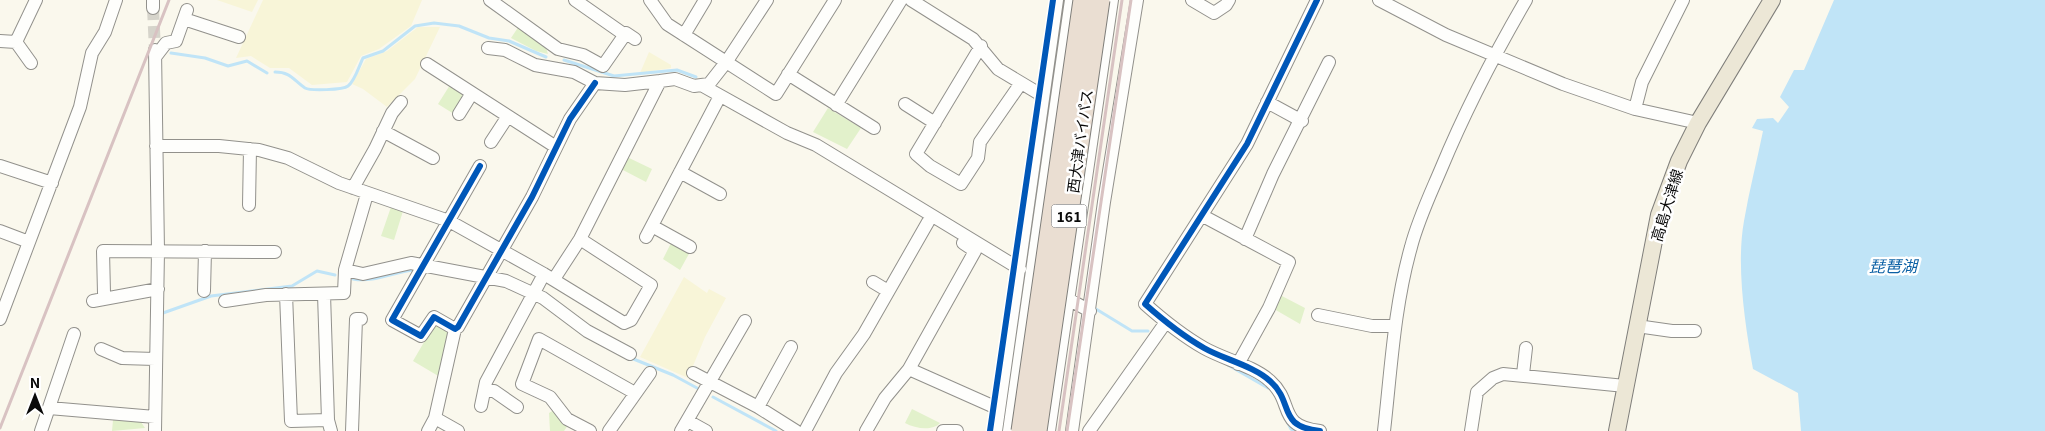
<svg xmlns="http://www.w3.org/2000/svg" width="2045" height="431" font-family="Georgia,'Noto Sans JP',serif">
	<rect width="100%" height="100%" fill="#faf8ed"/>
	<path fill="#f8f5d8" d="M217,0H258L252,12Z
		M263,0H422L411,26L379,49L361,56L347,82L312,85L289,68H270L251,56L236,58Z
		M418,27H440L415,79L387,107L363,89L352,84L366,59L387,51Z
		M649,52L671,65V68L640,73Z
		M684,277L707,293L709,289L726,298L705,337L688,378L640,357Z"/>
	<path fill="#e2f1cb" d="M519,26L545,45L548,54L536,51L511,38Z
		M450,85L462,92L463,99L454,114L438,104Z
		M828,108L861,128L847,149L813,132Z
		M627,157L652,169L646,182L621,169Z
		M391,207L403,211L394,240L381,236Z
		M671,243L690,252L680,270L663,259Z
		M1280,295L1305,308L1300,324L1274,309Z
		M434,325H443L449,334L440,377L413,361Z
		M912,409L940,423C933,431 916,429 905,423Z
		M554,410L568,425L564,431H550L549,413Z
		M113,420L141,422L145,428L112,431Z"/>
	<path fill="#c0e4f7" d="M1834,0H2045V431H1801L1798,393L1753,369C1745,325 1736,265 1744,221C1749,191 1757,161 1763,131L1752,128L1757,119L1773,118L1778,123L1789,107L1780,97L1794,70H1804Z"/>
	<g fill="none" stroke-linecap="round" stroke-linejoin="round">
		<path stroke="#c0e4f7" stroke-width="3" d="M171,53L205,58L228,66L247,61L267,73
			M564,60L614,76L677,70L696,77
			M275,72C291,72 293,80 305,88C310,91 343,90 348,86C355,81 359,66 363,58L383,51L415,26L434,23L459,26L489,38L509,41L546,57
			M353,279C374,283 393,272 414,270
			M1096,309L1132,331H1148
			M163,313L211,296L292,286L317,271L335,275
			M631,358L673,375L697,388
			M1228,365L1268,388
			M713,397L776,431
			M1287,421L1291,429L1294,431"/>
		<path stroke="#d6d4cb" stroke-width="12" stroke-dasharray="12 6" stroke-linecap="butt" d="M153,8L155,50"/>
		<defs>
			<path id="minor" d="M490,0L558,49L583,55L603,66L626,33L635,39
				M575,0L625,35
				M650,0L667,24L776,94L835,0
				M911,0L973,39L998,69L1043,96
				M1192,0L1214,13L1226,5L1229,0
				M1317,0L1247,144L1145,304C1163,320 1183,336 1204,348C1223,359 1254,366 1270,381C1295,403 1276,426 1320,431
				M1379,0L1446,35L1563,84L1635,109L1698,123
				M153,8V0
				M184,19L239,37
				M684,35L705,0
				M0,41L16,42L36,0
				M16,42L31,63
				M981,46L916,154L930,166L961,184L978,158L980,142L1021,83
				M488,48L505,50L535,65L574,72L595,83L625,85L660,81
				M155,50L158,251L155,431
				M156,56L166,43L176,41L187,10
				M427,64L556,147
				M788,74L874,128
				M703,86L787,133L816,145L1020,269
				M1267,102L1302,121
				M905,104L935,123
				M836,105L901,0
				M1635,109L1642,82L1683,0
				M459,114L472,93
				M383,131L433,158
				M491,142L508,116
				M156,146H219L259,150L288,158L339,183L449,221L544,274
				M0,166L52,183
				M480,166L392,320L421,336L434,317L455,329L458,327L532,197L570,119L595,83
				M680,172L720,194
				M353,188L375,149L392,113L401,102
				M249,205L250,149
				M1203,216L1289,262L1269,308L1238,364
				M652,226L690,247
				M0,231L29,242
				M646,237L720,96
				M1245,239L1273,174L1329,62
				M345,270L363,274L411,263L506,281L543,298L587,331L630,354
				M554,279L580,239L660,81L675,79L694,86L709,84L727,61L767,0
				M873,282L888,291
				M204,291L205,251
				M104,293L103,251L275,252
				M286,294L291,421L328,420
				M324,294L328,420L331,431
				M1061,298L1068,299L1090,311
				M93,301L158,289
				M225,301L266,295L344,293L345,270L367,194
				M1318,315L1372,326H1395
				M0,319L80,107L92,53L105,32L116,0
				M1637,326L1672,331H1695
				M101,349L122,358L155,359
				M909,369L999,409
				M693,373L758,407L796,431
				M1523,374L1526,348
				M484,391H494L517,407
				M481,406L486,382L544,274L624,323L631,320L651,285L580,239
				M758,407L791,347
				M49,408L155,417
				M435,418L458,431
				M688,421L706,431
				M41,431L74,334
				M352,431L356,319H361
				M428,431L435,418L455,329
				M590,431L567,419L550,397L522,384L539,339L635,393
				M609,431L650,373
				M681,431L745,321
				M805,431L836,373L864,334L928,222
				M866,431L885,398L909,369L975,251L963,243
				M943,431H957
				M996,431L1057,0
				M1009,431L1071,0
				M1049,431L1112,0
				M1072,431L1104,202L1137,0
				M1089,431L1166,322
				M1384,431C1391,370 1394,307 1411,247C1418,220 1430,195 1441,169C1465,111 1494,55 1526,0
				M1471,431L1477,392L1493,378L1503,374L1625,386"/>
			<path id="major" d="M1617,431L1659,215L1679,161L1698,123L1772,0"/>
		</defs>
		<use href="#minor" stroke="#92918c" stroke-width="14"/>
		<use href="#major" stroke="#7f7e7a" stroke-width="18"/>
		<use href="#minor" stroke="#fefefc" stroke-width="12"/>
		<use href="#major" stroke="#ece7d6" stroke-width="16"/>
		<path stroke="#d8c2c2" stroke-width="3" d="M0,428L169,0
			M1059,431L1122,0
			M1067,431L1131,0"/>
		<defs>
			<path id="highway-bridge" d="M1021,431L1083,0
				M1037,431L1100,0"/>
		</defs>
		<use href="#highway-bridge" stroke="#7f7e7a" stroke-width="21" stroke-linecap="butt"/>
		<use href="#highway-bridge" stroke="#eaded2" stroke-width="19"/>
		<defs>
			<path id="cycleway" d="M1317,0L1247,144L1145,304C1163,320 1183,336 1204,348C1223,359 1254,366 1270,381C1295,403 1276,426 1320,431
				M480,166L392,320L421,336L434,317L455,329L458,327L532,197L570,119L595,83
				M990,431L1053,0"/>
		</defs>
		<use href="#cycleway" stroke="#fff" stroke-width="9"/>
		<use href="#cycleway" stroke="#0057b8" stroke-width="6"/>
	</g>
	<g text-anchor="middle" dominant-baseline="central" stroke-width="5" stroke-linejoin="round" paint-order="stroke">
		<rect fill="#fff" stroke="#545454" stroke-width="1" x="1051.5" y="204.5" width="35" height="23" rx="4"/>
		<g font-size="14" font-weight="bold" fill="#0a0a0a">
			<text x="1069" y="216">161</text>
		</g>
		<g font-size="15" fill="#0a0a0a" stroke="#fff">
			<text transform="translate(1079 141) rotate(-82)">西大津バイパス</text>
			<text transform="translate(1666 205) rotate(-73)">高島大津線</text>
		</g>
		<g font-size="16" font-style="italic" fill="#0b60a5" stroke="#fff">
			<text x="1893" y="265">琵琶湖</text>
		</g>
	</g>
	<g transform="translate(35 396)" stroke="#ffffff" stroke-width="4" paint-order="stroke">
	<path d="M0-4L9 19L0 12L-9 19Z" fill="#0a0a0a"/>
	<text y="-8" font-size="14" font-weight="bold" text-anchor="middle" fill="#0a0a0a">N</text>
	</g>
</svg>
